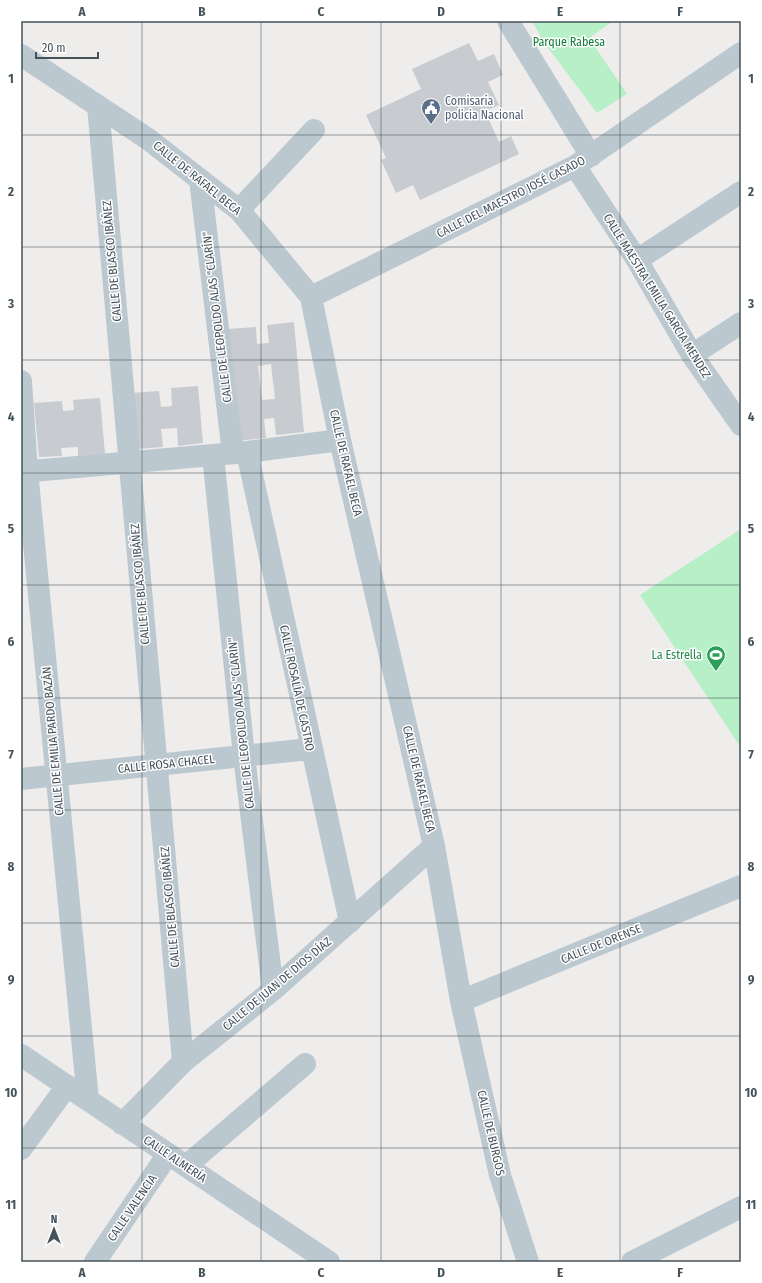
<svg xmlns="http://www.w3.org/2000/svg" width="762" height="1283" font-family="'Fira Sans Condensed',sans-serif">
	<rect width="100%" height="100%" fill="#efecec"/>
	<path fill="#b7efc7" d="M532,21H613L589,38L627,94L597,113L545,44Z
		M741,529V748L640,595Z"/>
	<path fill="#c8ccd1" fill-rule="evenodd" d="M469,43L478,61L494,54L503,75L488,82L499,105L485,111L499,142L511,136L519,154L420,200L413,185L396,193L381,160L386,158L366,115L421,89L412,69Z
		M294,322L304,432L276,435L274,418L264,419L266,438L236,441L227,329L256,327L257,344L269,343L267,325ZM271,364L275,399L262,400L258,366Z
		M198,386L203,443L178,446L177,428L161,429L163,447L137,449L131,393L159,391L161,407L172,406L171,388Z
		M100,398L105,454L78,456V447L61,448L62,456L39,457L34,403L62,401L63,411L74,410L73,400Z"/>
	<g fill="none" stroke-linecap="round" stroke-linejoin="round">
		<path stroke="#bcc8cf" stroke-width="22" d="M508,21L591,156
			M21,55L148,139L239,210L311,297L340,440L434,846L461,1001L500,1175L528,1262
			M98,106L183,1062
			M575,166L637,260L692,355L741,425
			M200,180L233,453
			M239,210L314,130
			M637,260L741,192
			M311,297L575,166L741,53
			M692,355L741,323
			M21,381L27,471L88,1100
			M247,452L350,922
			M213,455L244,756L273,990
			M21,472L247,452L340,440
			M21,779L310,749
			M461,1001L741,886
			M21,1055L329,1262
			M122,1124L183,1062L273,990L434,846
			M21,1149L67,1086
			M186,1166L305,1064
			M95,1262L168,1154
			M632,1262L741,1207"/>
	</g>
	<path fill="none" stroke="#44525a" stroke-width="1" stroke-opacity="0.55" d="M142,21V1262M261,21V1262M381,21V1262M501,21V1262M620,21V1262M21,135H741M21,247H741M21,360H741M21,473H741M21,585H741M21,698H741M21,810H741M21,923H741M21,1036H741M21,1148H741"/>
	<defs>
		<symbol id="civic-pin" viewBox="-11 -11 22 30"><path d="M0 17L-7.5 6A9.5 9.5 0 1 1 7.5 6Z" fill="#5c6f8a" stroke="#fff"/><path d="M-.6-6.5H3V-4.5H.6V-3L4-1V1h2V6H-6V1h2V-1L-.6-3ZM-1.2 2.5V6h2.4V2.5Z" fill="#fff"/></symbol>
		<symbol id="stadium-pin" viewBox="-11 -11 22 30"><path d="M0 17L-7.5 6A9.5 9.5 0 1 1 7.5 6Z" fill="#2e9e5b" stroke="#fff"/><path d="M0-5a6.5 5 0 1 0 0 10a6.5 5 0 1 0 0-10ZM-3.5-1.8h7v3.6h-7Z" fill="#fff"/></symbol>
	</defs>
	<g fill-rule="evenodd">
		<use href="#civic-pin" x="420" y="97" width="22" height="30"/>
		<use href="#stadium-pin" x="705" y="644" width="22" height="30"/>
	</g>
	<g text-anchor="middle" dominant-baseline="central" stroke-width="3" stroke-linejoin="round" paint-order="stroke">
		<g font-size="12" fill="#137c3d" stroke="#fff">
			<text x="569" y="42">Parque Rabesa</text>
		</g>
		<g font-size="12" fill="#4e5e75" stroke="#fff" text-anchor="start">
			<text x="445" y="101">Comisaría<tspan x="445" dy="14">policia Nacional</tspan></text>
		</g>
		<g font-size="12" fill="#44525a" stroke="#fff">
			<text transform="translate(197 178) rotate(39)">CALLE DE RAFAEL BECA</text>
			<text transform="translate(511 197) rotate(-27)">CALLE DEL MAESTRO JOSÉ CASADO</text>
			<text transform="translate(112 261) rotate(-95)">CALLE DE BLASCO IBÁÑEZ</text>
			<text transform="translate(657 296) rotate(58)">CALLE MAESTRA EMILIA GARCIA MENDEZ</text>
			<text transform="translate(217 317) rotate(-97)">CALLE DE LEOPOLDO ALAS "CLARÍN"</text>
			<text transform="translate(346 463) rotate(77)">CALLE DE RAFAEL BECA</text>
			<text transform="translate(140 584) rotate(-95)">CALLE DE BLASCO IBÁÑEZ</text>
			<text transform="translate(297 688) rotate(78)">CALLE ROSALÍA DE CASTRO</text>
			<text transform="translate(241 723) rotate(-96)">CALLE DE LEOPOLDO ALAS "CLARÍN"</text>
			<text transform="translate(53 741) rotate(-95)">CALLE DE EMILIA PARDO BAZÁN</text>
			<text transform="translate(166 764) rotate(-6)">CALLE ROSA CHACEL</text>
			<text transform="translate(419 779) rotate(77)">CALLE DE RAFAEL BECA</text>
			<text transform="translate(170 907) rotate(-95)">CALLE DE BLASCO IBÁÑEZ</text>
			<text transform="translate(601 944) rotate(-22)">CALLE DE ORENSE</text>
			<text transform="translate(277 984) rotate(-40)">CALLE DE JUAN DE DIOS DÍAZ</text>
			<text transform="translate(491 1133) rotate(77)">CALLE DE BURGOS</text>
			<text transform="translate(175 1159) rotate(34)">CALLE ALMERÍA</text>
			<text transform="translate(132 1208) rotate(-56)">CALLE VALENCIA</text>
		</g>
		<g font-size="12" fill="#27864d" stroke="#fff" text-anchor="end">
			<text x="702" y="655">La Estrella</text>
		</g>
	</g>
	<rect width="762" height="1283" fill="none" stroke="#ffffff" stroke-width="44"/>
	<g transform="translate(54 1229)" stroke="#ffffff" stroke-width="3" paint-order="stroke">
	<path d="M0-3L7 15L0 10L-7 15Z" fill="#44525a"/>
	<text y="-6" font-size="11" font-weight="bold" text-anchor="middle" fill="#44525a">N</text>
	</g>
	<path d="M36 52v6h62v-6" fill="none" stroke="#44525a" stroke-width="2"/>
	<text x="42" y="52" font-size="12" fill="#44525a" stroke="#ffffff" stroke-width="3" paint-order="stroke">20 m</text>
	<rect x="22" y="22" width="718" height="1239" fill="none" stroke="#44525a" stroke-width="1.5"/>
	<g font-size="13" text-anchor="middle" font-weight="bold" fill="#44525a">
		<text x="82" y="16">A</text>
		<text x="202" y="16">B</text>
		<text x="321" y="16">C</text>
		<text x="441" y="16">D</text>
		<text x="560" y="16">E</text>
		<text x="680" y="16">F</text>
		<text x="11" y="83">1</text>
		<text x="751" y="83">1</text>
		<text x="11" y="196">2</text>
		<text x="751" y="196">2</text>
		<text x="11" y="308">3</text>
		<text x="751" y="308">3</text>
		<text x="11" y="421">4</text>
		<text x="751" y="421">4</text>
		<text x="11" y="533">5</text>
		<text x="751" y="533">5</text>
		<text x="11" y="646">6</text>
		<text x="751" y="646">6</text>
		<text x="11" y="759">7</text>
		<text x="751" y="759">7</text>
		<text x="11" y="871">8</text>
		<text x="751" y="871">8</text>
		<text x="11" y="984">9</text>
		<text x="751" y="984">9</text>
		<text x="11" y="1097">10</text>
		<text x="751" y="1097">10</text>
		<text x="11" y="1209">11</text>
		<text x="751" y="1209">11</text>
		<text x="82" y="1277">A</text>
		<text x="202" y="1277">B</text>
		<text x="321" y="1277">C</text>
		<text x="441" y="1277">D</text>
		<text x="560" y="1277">E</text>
		<text x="680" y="1277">F</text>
	</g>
</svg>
